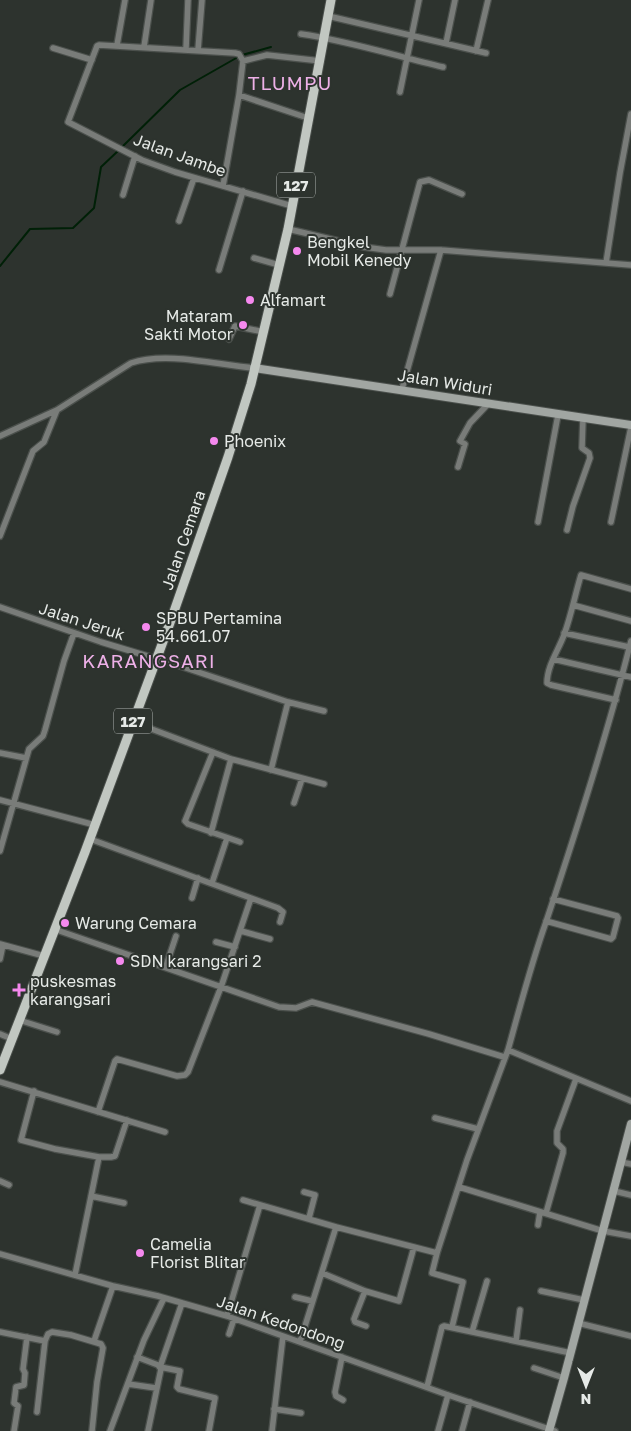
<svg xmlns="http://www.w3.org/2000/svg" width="631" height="1431" font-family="'Golos Text',sans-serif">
	<rect width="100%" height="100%" fill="#2d332e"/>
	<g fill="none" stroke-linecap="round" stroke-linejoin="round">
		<path stroke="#002007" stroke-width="2" d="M242,55L271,47
			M122,147L180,90L238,57
			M0,266L30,229L73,228L94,208L101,167L119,150"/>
		<defs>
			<path id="street" d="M328,16L486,53
				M301,34C349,41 396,56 443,67
				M446,43L455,0
				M117,45L125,0
				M144,47L151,0
				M53,48L92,60
				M186,49L188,0
				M198,50L202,0
				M476,51L488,0
				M243,61L267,55L321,61
				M400,92L419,0
				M223,186L239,95
				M123,195L135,156
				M292,206L175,172L142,160L68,122L97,46L99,45L235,53L239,54L243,61L239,95L308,118
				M179,221L194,178
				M288,229L364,247L386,250H441L631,265
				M254,258L279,265
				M606,263L620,173L631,114
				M219,270L243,191
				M390,294L420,182L429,180L462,194
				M229,339L235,326L264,332
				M402,389L441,250
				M0,436L57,410L131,363C167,351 217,365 254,368
				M458,467L465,444L460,441L470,423L489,403
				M538,522L558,415
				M611,522L631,427
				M567,530L573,506L590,458L589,453L582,448L583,418
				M0,536L33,451L44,442L57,410
				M573,605L631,621
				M0,607L101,642L174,664L288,702L324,711
				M564,633L629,647
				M553,659L631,677
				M616,700L551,685L547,683C547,666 558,651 564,635C571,616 575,595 581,575L631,589
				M133,722L231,759L324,784
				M213,752L185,821L188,824L240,842
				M0,753L26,758
				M271,770L288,702
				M0,800L95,825
				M294,803L302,779
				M211,833L231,759
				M90,839L278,908L283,912L280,922
				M0,851L29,749L43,736L45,730L64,661L74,633
				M212,883L227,838
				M192,898L198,878
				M546,921L611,939L613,937L618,918L617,916L553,899
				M54,929L279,1007L296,1008L312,1002L429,1034L504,1057
				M241,931L270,939
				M216,942L235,947
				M0,944L44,956
				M0,959L3,945
				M166,966L176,936
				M19,1020L57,1032
				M0,1034L12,1039
				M508,1050C520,1007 531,964 546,922C577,829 607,736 631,641
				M0,1082L165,1132
				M34,1091L21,1140L55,1149L99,1157L75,1275
				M98,1112L115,1061L117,1059L177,1076L185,1075L188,1072L221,987L251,898
				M435,1118L478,1129
				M99,1157H111L115,1156L127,1120
				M621,1162L631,1164
				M0,1181L9,1185
				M459,1187L603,1231L631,1236
				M614,1191L631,1195
				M304,1192L315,1195L309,1218
				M91,1196L124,1203
				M243,1200L336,1227
				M546,1213L563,1153V1149L557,1143V1131L576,1079
				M538,1225L540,1212
				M437,1253L432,1273L463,1282L452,1327
				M0,1254L113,1286L158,1296L227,1316L448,1395L555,1431
				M322,1273L365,1291L399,1301L414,1247
				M365,1291L354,1319L355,1322L366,1326
				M541,1291L584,1300
				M295,1297L312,1301
				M182,1303L160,1367L180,1371L177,1387L179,1389L215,1398L209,1431
				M227,1316L260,1205
				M578,1323L631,1336
				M0,1332L45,1341
				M472,1332L487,1281
				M229,1334L234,1319
				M94,1341L113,1286
				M516,1341L520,1310
				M300,1342L336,1227L437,1253L467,1160L508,1050L631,1101
				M137,1357L158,1365L161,1369L148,1431
				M342,1357L335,1392L336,1396L343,1400
				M534,1368L564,1378
				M128,1384L156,1388
				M427,1387L442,1327L444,1326L571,1353
				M274,1409L301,1413
				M37,1412L45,1341L48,1334L52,1332L71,1335L101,1344L103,1348L97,1382L92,1431
				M14,1431L18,1406L14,1403L16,1387L24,1385L25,1373L23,1369L27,1337
				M110,1431L144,1340L164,1298
				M272,1431L283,1336
				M438,1431L448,1395
				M462,1431L470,1402"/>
			<path id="secondary" d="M254,368L631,425
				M549,1431L564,1378L631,1124"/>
			<path id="primary" d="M0,1070L85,852L171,620L228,457L251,384L288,229L331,0"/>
		</defs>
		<use href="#street" stroke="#4b504c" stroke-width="8"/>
		<use href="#secondary" stroke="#4b504c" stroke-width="10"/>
		<use href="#primary" stroke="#4b504c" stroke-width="11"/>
		<use href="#street" stroke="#797c79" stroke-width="5.5"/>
		<use href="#secondary" stroke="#a1a6a2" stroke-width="8"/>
		<use href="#primary" stroke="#c1c7c1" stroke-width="9"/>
	</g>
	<g fill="#f589ee" stroke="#2d332e" stroke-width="2">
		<circle cx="297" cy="251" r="5"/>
		<circle cx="250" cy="300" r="5"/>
		<circle cx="243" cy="325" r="5"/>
		<circle cx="214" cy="441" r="5"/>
		<circle cx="146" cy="627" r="5"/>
		<circle cx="65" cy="923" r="5"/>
		<circle cx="120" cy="961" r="5"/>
		<path d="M16.5 982.5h5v5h5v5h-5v5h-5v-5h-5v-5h5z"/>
		<circle cx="140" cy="1253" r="5"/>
	</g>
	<g text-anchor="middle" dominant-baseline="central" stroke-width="4" stroke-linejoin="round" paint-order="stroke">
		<g fill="#2d332e" stroke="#aeb3b0" stroke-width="1">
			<rect x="277" y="172.5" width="38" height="25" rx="4"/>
			<rect x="114" y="708.5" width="38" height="25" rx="4"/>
		</g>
		<g font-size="15" font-weight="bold" fill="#e6eae7">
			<text x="296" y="185">127</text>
			<text x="133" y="721">127</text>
		</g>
		<g font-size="16" fill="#e6eae7" stroke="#2d332e">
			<text transform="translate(180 155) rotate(20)">Jalan Jambe</text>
			<text transform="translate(445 382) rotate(9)">Jalan Widuri</text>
			<text transform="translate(183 540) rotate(-71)">Jalan Cemara</text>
			<text transform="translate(82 621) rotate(18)">Jalan Jeruk</text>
			<text transform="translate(281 1322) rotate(19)">Jalan Kedondong</text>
		</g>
		<g font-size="16" fill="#e6eae7" stroke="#2d332e" text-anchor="start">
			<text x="307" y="242">Bengkel<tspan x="307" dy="18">Mobil Kenedy</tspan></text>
			<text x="260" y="300">Alfamart</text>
			<text x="233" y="316" text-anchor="end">Mataram<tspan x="233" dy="18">Sakti Motor</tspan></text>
			<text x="224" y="441">Phoenix</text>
			<text x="156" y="618">SPBU Pertamina<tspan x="156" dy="18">54.661.07</tspan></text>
			<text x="75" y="923">Warung Cemara</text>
			<text x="130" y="961">SDN karangsari 2</text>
			<text x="30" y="981">puskesmas<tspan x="30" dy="18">karangsari</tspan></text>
			<text x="150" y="1244">Camelia<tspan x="150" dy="18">Florist Blitar</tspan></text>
		</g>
		<g font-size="19" letter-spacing="1" fill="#edb0e7" stroke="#2d332e">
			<text x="290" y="82">TLUMPU</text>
			<text x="149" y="660">KARANGSARI</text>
		</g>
	</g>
	<g transform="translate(586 1386) rotate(180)" stroke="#2d332e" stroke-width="4" paint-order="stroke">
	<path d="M0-4L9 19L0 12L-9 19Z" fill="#e6eae7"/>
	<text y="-8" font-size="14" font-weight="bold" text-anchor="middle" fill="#e6eae7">N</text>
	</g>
</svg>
